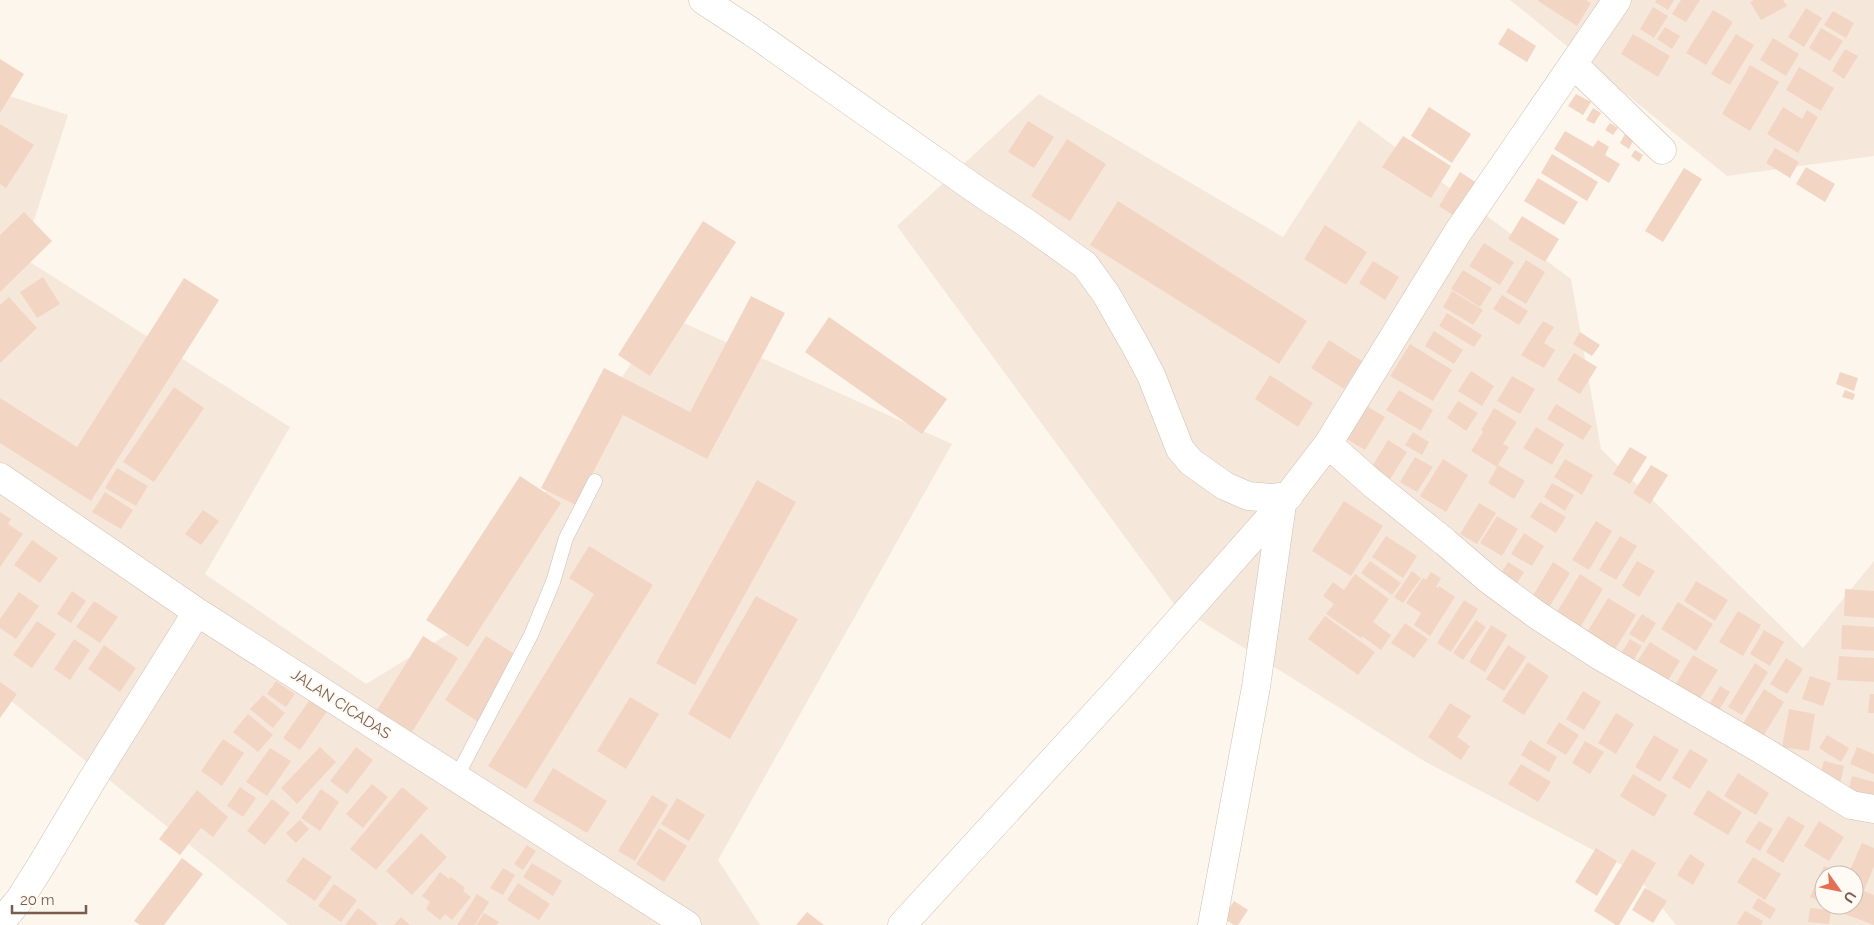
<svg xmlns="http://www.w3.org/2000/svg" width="1874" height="925" font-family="Raleway,sans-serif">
	<rect width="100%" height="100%" fill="#fdf6ec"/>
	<path fill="#f5e8da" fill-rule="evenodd" d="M1510,0H1874V156L1727,176Z
		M0,93L68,115L22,257L290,427L205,574L366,684L453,631L664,314L952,444L718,860L760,925H289L0,692Z
		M1039,94L1283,237L1359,120L1571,279L1601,449L1803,648L1874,561V925H1676L1633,871L1424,761L1174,604L897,226ZM1824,875H1854V905H1824Z"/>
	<path fill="#f3d5c3" d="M1539,0H1586L1591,3L1577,26L1538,1Z
		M1657,0H1674L1668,10L1655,2Z
		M1681,0H1700L1686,22L1672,14Z
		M1754,0H1783L1787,6L1761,20L1750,2Z
		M1653,7L1668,16L1654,38L1640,29Z
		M1806,8L1822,18L1804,47L1788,37Z
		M1713,10L1733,22L1706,65L1686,53Z
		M1833,11L1854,23L1846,38L1824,25Z
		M1665,27L1680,36L1672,49L1657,39Z
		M1508,28L1536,46L1527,62L1498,44Z
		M1821,28L1843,41L1830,61L1809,48Z
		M1633,34L1670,56L1658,77L1621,54Z
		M1736,34L1754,45L1730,85L1711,74Z
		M1773,38L1799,54L1786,76L1760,60Z
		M1845,49L1858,56L1844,79L1832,71Z
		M0,59L24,74L0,113Z
		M1750,65L1779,82L1750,131L1722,114Z
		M1799,67L1834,88L1821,111L1786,90Z
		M1576,94L1591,102L1583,115L1568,106Z
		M1429,107L1471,134L1452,163L1411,136Z
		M1783,107L1802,119L1807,110L1818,117L1798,153L1767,134Z
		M1593,108L1601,113L1594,124L1586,120Z
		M1028,121L1054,137L1034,168L1008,152Z
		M1610,123L1618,128L1613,135L1605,130Z
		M0,124L34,145L6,188L0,184Z
		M1565,131L1593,147L1598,140L1609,147L1605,155L1620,164L1609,183L1554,149Z
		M1625,134L1634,139L1629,149L1620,143Z
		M1403,136L1451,166L1431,198L1382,167Z
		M1067,139L1106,164L1070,221L1031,196Z
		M1775,148L1799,162L1790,178L1766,163Z
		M1635,150L1643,155L1639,162L1631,156Z
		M1552,154L1598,182L1587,201L1541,173Z
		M1806,167L1835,184L1825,202L1796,184Z
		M1684,168L1702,179L1663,242L1645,231Z
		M1460,172L1477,183L1456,217L1439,206Z
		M1538,178L1578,202L1564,225L1524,201Z
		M1118,201L1307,321L1279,364L1090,245Z
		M24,212L52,241L0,292V235Z
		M1522,216L1559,239L1545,262L1508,239Z
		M703,221L736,242L650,376L618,355Z
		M1325,225L1367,252L1346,285L1304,259Z
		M1484,243L1514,262L1500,285L1469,266Z
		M1526,260L1545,272L1526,304L1506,292Z
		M1373,261L1399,277L1385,300L1359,283Z
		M1463,270L1492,288L1480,307L1451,289Z
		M43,277L60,304L37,318L20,292Z
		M184,278L219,300L91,501L0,443V398L77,447Z
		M1452,291L1483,310L1473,325L1443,307Z
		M1502,295L1528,311L1519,325L1493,309Z
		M751,296L785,313L707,459L623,415L576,505L541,488L604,368L690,412Z
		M9,297L37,328L0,363V305Z
		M1447,313L1482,335L1474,347L1439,326Z
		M829,317L947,399L922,434L805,352Z
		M1543,321L1554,327L1544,343L1555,350L1544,368L1521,355Z
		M1434,331L1463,350L1454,364L1425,346Z
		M1580,332L1600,345L1592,356L1573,344Z
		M1329,340L1362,361L1344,389L1311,368Z
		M1410,344L1452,370L1433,401L1390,376Z
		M1574,353L1597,367L1580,394L1557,380Z
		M1471,371L1494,386L1482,406L1458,391Z
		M1840,372L1858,378L1854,391L1836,384Z
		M1270,375L1313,403L1298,427L1255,399Z
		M1512,376L1535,389L1520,414L1497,401Z
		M174,387L204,408L154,482L123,462Z
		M1399,390L1433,410L1421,431L1386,410Z
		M1845,390L1855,394L1853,400L1842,397Z
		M1458,401L1478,413L1466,431L1447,418Z
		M1556,404L1592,426L1583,440L1547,419Z
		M1365,405L1385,417L1365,450L1345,438Z
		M1494,408L1517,422L1503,444L1509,447L1498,465L1525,481L1514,499L1488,483L1497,467L1471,451L1483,432L1481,430Z
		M1536,427L1564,444L1552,465L1523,448Z
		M1413,432L1429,442L1422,455L1405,445Z
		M1388,440L1407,452L1389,481L1370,470Z
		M1630,447L1647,457L1630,484L1613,474Z
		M1415,457L1433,467L1417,492L1400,482Z
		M1443,459L1468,475L1446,512L1420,496Z
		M1565,459L1593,475L1582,495L1554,477Z
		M1651,465L1668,475L1650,504L1633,493Z
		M117,468L148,486L136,506L105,488Z
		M520,476L561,503L468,647L426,620Z
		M757,480L796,502L695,685L656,663Z
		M1552,483L1574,495L1565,511L1544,497Z
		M105,492L133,510L121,529L92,512Z
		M1344,501L1383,526L1351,576L1312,551Z
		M1540,502L1566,517L1556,533L1530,517Z
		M1479,503L1496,513L1477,544L1460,534Z
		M203,510L219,521L201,545L185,534Z
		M0,512L11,519L8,524L23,534L0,567Z
		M1497,516L1518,529L1502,556L1480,543Z
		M1596,521L1612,531L1589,570L1572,560Z
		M1524,533L1544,546L1532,566L1511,554Z
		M1386,536L1417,556L1403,578L1372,557Z
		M1620,536L1637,546L1616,580L1599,570Z
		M32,540L58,558L40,583L14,565Z
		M589,546L653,585L526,789L488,766L594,594L569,578Z
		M1370,561L1401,583L1392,595L1361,573Z
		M1637,561L1655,571L1639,597L1622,586Z
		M1508,562L1524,572L1516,585L1500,575Z
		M1553,562L1570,573L1545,614L1528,604Z
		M1412,571L1421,578L1403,603L1394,597Z
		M1431,572L1441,578L1436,587L1438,588L1439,586L1455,597L1430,636L1414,625L1421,613L1406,603L1423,578L1426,580Z
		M1355,574L1389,599L1373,622L1391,635L1381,650L1362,636L1361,638L1326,614L1334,604L1323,596L1333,582L1344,590Z
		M1580,574L1603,589L1578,631L1554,617Z
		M1696,581L1728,600L1715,621L1684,601Z
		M1845,589L1874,591V618L1844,616Z
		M72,591L86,601L71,623L57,614Z
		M19,592L39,606L16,639L0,628V619Z
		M756,596L798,619L730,739L688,714Z
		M1608,598L1636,615L1614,651L1586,634Z
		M1464,600L1478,609L1451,652L1437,643Z
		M94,601L118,617L100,643L76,627Z
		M1678,602L1713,624L1696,651L1661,629Z
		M1738,611L1761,625L1743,656L1719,642Z
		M1642,614L1656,623L1644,643L1629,634Z
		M1325,616L1375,652L1358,675L1308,639Z
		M1476,620L1486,627L1463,660L1453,653Z
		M37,621L56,634L32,668L13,655Z
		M1405,623L1428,639L1414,658L1391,643Z
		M1491,625L1507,635L1485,672L1469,662Z
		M1842,625L1874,627V651L1841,649Z
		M1764,630L1784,642L1770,666L1750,654Z
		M423,636L458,658L412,732L377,710Z
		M486,636L519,657L478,722L445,700Z
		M74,639L90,650L70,680L54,669Z
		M1630,639L1642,646L1629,668L1617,660Z
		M1650,642L1680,661L1667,682L1636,663Z
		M104,645L136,668L120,692L88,669Z
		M1508,645L1526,657L1504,691L1486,679Z
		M1693,655L1718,670L1698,702L1674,687Z
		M1839,656L1874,658V682L1837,680Z
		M1786,658L1803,669L1787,694L1770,684Z
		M1528,662L1549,676L1524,715L1502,701Z
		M1755,663L1768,672L1742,715L1728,707Z
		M1810,676L1831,683L1823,706L1802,699Z
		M276,681L295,694L286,707L267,694Z
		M0,682L17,694L0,718Z
		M1720,686L1730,692L1718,712L1708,706Z
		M1764,689L1784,702L1762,738L1742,725Z
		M1583,691L1601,702L1584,730L1566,719Z
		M1870,694H1874V713H1868Z
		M263,695L285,713L273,728L250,709Z
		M630,697L659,714L626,769L597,751Z
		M311,698L328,710L300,750L283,738Z
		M1450,703L1471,716L1457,737L1470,746L1461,760L1428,737Z
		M1789,709L1815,714L1809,751L1782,747Z
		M1616,713L1634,724L1616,754L1598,743Z
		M248,714L273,735L258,752L233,732Z
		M1559,722L1579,735L1566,755L1546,743Z
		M1654,735L1679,750L1660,782L1635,767Z
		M1827,735L1849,748L1841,762L1819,748Z
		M223,739L244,753L222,786L201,771Z
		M1530,740L1557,757L1549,772L1521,755Z
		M1585,741L1604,752L1590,774L1572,763Z
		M320,747L336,762L297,804L281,788Z
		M356,747L373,760L347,794L330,781Z
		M1857,747L1874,754V774L1850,764Z
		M270,748L291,761L267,796L246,782Z
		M1690,749L1708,760L1690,789L1672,778Z
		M1824,761L1844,766L1840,784L1819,779Z
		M1521,764L1551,782L1538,802L1508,784Z
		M553,768L607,801L587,833L533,801Z
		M1738,773L1769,793L1756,815L1724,796Z
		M1633,774L1667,795L1654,817L1620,796Z
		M1852,776L1874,782V798L1848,792Z
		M372,784L388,797L363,828L346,814Z
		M240,787L256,798L243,817L227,806Z
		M402,787L428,808L376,870L350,849Z
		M321,789L339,802L320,831L301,818Z
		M197,790L228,817L213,837L201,828L180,855L159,839Z
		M1708,790L1742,812L1728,835L1693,814Z
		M652,795L668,805L635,861L618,851Z
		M677,798L705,815L689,841L661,824Z
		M272,799L290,813L265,845L247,831Z
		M1788,816L1805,826L1783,863L1766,852Z
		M300,820L309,829L296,843L286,833Z
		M1759,821L1773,829L1760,851L1745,842Z
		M1819,821L1844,837L1829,861L1804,846Z
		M659,828L687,846L664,882L636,864Z
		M421,833L447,857L412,895L386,871Z
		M1862,843L1874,848V866L1864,891L1874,895V925L1834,910L1836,905H1854V875H1848Z
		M527,845L536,851L523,870L514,864Z
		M1596,848L1617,861L1597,896L1575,882Z
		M1632,849L1656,863L1619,925H1616L1594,911Z
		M1690,854L1705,864L1693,885L1677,875Z
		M303,857L332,877L315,901L286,881Z
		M1753,857L1781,874L1765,900L1737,882Z
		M182,858L203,874L164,925H140L134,921Z
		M532,863L562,881L553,896L523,877Z
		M1824,866L1846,875H1824V903L1810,897Z
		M503,868L515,875L503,895L490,888Z
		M440,872L449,879L451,877L465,888L463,891L471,897L452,920L445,914L440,920L426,909L430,902L422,896Z
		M518,883L550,904L539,920L507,900Z
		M334,884L357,900L341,922L318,906Z
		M1645,888L1667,901L1653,923L1632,910Z
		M477,894L489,902L475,925H457Z
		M1758,898L1776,909L1770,919L1752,908Z
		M1234,901L1248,910L1238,925H1234L1223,918Z
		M358,908L377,923L376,925H345Z
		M1810,908L1831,910L1829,924L1808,922Z
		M1745,911L1763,921L1761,925H1740L1737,923Z
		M807,912L824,925H796Z
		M484,913L499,922L497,925H476Z
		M401,917L410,925H394Z"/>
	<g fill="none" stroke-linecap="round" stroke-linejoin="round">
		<defs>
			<path id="lane" d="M456,778L531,635L553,582L566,538L595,481"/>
			<path id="street" d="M703,0L752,32L981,193L1025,222L1085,265L1106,294L1134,343L1151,375L1180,449L1191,462L1225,486L1248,496L1272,498L1289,496
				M1573,64L1662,150
				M1328,444L1372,483L1445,542L1488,579L1537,615L1600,656L1762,750L1851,805L1874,809
				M0,477L197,612L687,925
				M0,923L20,899L42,864L92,780L197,612
				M902,925L1121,686L1282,504
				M1212,925L1256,687L1282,504L1328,444L1458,232L1617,0"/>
		</defs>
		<use href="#lane" stroke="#d1beb0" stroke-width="15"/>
		<use href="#street" stroke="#d1beb0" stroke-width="29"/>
		<use href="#lane" stroke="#fff" stroke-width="14"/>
		<use href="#street" stroke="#fff" stroke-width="28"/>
	</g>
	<g text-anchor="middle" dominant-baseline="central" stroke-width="4" stroke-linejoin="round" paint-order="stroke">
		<g font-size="15" fill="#7a5c4d" stroke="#fffaf3">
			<text transform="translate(341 704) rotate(33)">JALAN CICADAS</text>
		</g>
	</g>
	<g transform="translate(1839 890) rotate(123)"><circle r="24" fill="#fffaf3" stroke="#cabbb1"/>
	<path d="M0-4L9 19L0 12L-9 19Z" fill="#e76f51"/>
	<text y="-8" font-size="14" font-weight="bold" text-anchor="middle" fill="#7a5c4d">U</text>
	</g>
	<path d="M12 905v8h74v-8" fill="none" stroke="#7a5c4d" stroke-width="2.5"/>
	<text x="20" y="905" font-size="15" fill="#7a5c4d" stroke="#fffaf3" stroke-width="4" paint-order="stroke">20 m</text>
</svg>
